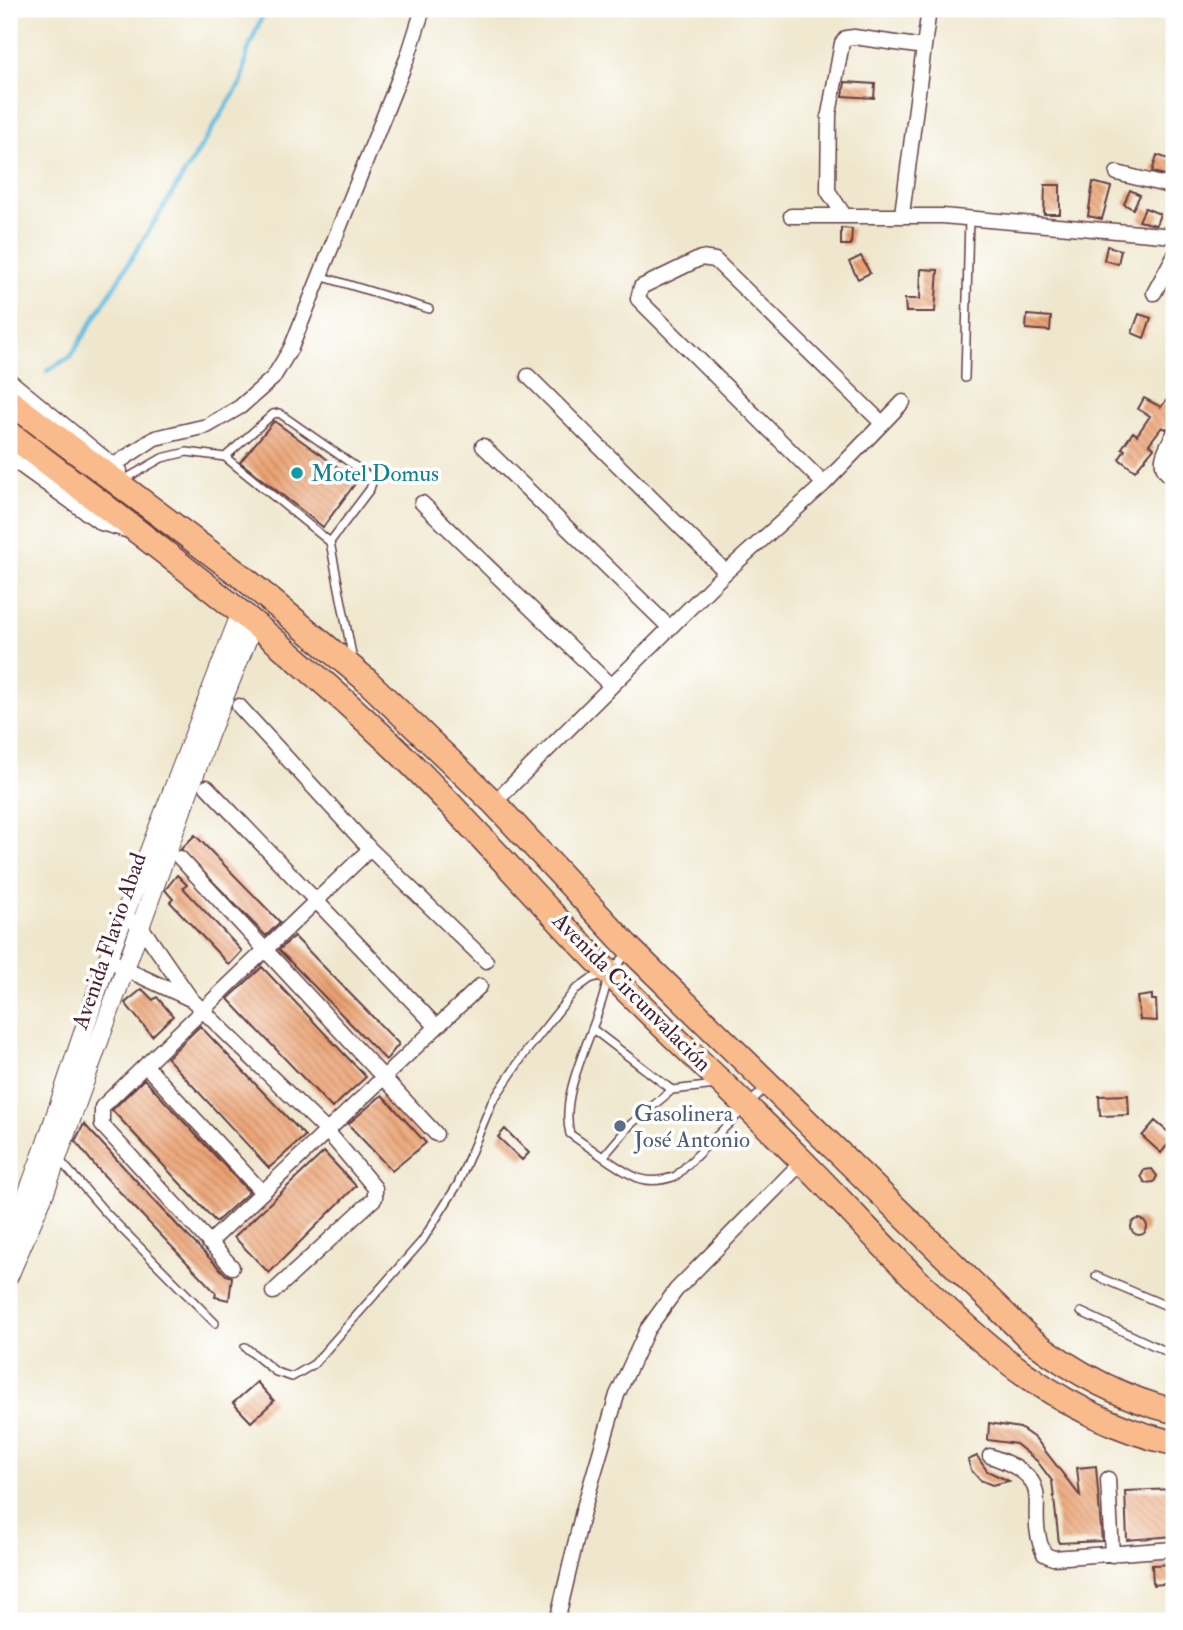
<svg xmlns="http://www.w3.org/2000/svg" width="1183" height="1630" font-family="'IM FELL Double Pica',serif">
	<defs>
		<pattern id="building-back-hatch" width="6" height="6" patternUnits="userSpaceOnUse" patternTransform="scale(1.75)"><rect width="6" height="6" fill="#eba171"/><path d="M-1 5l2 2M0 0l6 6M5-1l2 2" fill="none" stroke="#c0835d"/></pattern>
	</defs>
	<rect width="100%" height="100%" fill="#fff"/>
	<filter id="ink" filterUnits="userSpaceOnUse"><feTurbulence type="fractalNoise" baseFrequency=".0143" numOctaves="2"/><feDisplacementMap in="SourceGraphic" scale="14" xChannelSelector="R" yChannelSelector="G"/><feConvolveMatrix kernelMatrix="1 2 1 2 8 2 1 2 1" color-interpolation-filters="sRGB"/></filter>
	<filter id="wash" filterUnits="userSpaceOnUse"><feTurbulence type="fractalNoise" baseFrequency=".00686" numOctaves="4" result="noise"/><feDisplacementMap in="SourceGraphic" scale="28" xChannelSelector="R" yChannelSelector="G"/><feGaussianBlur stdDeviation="1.57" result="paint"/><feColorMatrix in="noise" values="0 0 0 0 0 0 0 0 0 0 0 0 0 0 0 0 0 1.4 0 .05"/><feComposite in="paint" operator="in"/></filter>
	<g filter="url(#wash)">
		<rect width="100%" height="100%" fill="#efe7cd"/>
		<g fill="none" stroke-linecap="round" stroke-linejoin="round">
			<path stroke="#61bddf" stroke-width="4.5" d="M47,371L71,356L242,81L247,53L265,9"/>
		</g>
		<g id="blocks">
			<path fill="url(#building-back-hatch)" d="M845,82L875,84L874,98L843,96Z
				M1157,155L1174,161L1173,177L1152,172Z
				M1093,182L1111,187L1102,219L1088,216Z
				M1045,185H1060V214H1044Z
				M1130,190L1140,195L1133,209L1124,204Z
				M1145,208L1160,214L1156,225L1139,221Z
				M841,228L852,229L851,245H841Z
				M1107,246L1121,250L1118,264L1104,260Z
				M861,256L870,273L858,279L849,262Z
				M921,269L938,270L935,312H906L905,299H920Z
				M1139,314L1151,318L1144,338L1132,333Z
				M1027,315L1051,317L1050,331L1026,329Z
				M1174,390V423L1166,429L1162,427L1149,444L1154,448L1135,471L1119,459L1125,450L1122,448L1133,432L1137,435L1150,416L1138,409L1144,398L1161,407Z
				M274,421L357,481L323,527L240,462Z
				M195,835L280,922L266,936L181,849Z
				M177,875L187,885L183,888L242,951L229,965L170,902L173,899L165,890Z
				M294,936L399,1044L386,1060L279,950Z
				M262,967L366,1077L332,1108L228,999Z
				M142,989L153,1000L157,997L173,1016L152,1036L125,1003Z
				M1152,995V1000H1156L1157,1021L1140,1020L1137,997Z
				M200,1026L305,1136L269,1168L167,1058Z
				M144,1079L249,1192L216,1222L112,1110Z
				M382,1095L426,1143L392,1171L348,1124Z
				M1128,1095L1129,1115L1100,1116L1099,1096Z
				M1155,1121L1174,1137L1161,1153L1142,1136Z
				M84,1124L178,1226L226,1275L232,1277L229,1300L215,1297L216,1293L96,1167L75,1141Z
				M505,1129L529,1153L522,1160L498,1137Z
				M324,1152L356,1186L269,1273L234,1237Z
				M1152,1169L1157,1176L1154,1182L1145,1183L1141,1176L1144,1170Z
				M1131 1227a8 8 0 1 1 16 0a8 8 0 1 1-16 0Z
				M257,1382L274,1401L251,1422L233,1403Z
				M989,1423L1020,1428L1036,1439L1080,1496L1077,1468L1096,1466L1102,1541L1059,1543L1052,1481L1037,1461L1016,1444L988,1440Z
				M977,1456L987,1471L1009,1481L992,1485L980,1480L971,1470L968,1460Z
				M1174,1489V1536L1127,1540L1125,1491Z
				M1174,1564V1583L1153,1585L1152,1565Z"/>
		</g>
	</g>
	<g filter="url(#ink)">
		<use href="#blocks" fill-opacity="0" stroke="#633d43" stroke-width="2"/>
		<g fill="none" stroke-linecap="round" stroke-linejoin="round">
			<defs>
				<path id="service" d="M320,276L429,309
					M965,378L969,218
					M225,457L273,414L279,413L369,476L372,483L370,489L330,542
					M127,478L162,458L187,452L225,457L330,542L353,660
					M607,981C599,1027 558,1090 570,1134L603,1157L631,1124L672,1090L716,1085
					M594,1030L672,1090
					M603,1157C631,1175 642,1188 676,1176L765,1088
					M58,1158L106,1213L215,1323
					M1096,1276L1174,1309
					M1081,1312L1174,1355
					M245,1347L276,1372L292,1377L314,1364L422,1241L458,1184L492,1102L525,1053L575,990L590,979L609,973L628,953"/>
				<path id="minor" d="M1117,173L1174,187
					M902,214L929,9
					M844,215L828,191L829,114L842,43L846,38L854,37L924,47
					M791,216H942L1174,236
					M1154,293L1174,256
					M528,376L726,572
					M9,380L120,471
					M1174,434C1165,449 1154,467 1174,478
					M483,446L670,628
					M9,457L101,523L126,530
					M114,465L155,438L207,426L240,407L273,378L291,348L408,56L423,9
					M824,484L638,299L641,287L701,258L715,260L882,423
					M422,503L611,686
					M239,706L370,849L486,961
					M207,787L436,1026
					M494,803L726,572L824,484L903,402
					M180,858L436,1134
					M124,917L140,925L191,999L327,1131L375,1188V1198L273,1292
					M108,958L125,969L190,999
					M146,1066L262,1192
					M209,1243L480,986
					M232,1267L102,1125V1107L370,849
					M990,1456C1064,1482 1022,1504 1044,1554L1053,1558L1174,1549
					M1108,1479L1112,1555
					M557,1621L583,1511L617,1395L647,1330L676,1290L803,1161"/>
				<path id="tertiary" d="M9,1243L44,1149L108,958L241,612
					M9,1276L45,1192L209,735L254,623"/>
				<path id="trunk" d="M9,401L245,579L364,678L494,803L631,950L1029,1338C1073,1372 1120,1398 1174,1411
					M9,433C143,536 280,636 401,754C474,825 539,903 611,975C673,1038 739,1097 801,1160C910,1269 1016,1409 1174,1443"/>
			</defs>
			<use href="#service" stroke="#633d43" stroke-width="10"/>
			<use href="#minor" stroke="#633d43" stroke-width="17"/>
			<use href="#tertiary" stroke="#633d43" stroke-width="20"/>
			<use href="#trunk" stroke="#633d43" stroke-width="27"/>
			<use href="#service" stroke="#fff" stroke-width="7"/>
			<use href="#minor" stroke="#fff" stroke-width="14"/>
			<use href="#tertiary" stroke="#fff" stroke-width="18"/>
			<use href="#trunk" stroke="#fabb8c" stroke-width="24"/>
		</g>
	</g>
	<circle fill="#0f9aa8" stroke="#fff" stroke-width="2.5" cx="297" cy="473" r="7"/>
	<circle fill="#5c6f8a" stroke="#fff" stroke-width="2.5" cx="620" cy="1126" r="7"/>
	<g text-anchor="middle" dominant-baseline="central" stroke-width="7" stroke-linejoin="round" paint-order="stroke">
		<g font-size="23" fill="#0d838f" stroke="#fff" text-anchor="start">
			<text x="311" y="473">Motel Domus</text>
		</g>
		<g font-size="23" fill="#4a1f2b" stroke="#fff">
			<text transform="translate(109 941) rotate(-71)">Avenida Flavio Abad</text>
			<text transform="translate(632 992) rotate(45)">Avenida Circunvalación</text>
		</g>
		<g font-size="23" fill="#4e5e75" stroke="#fff" text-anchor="start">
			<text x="634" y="1113">Gasolinera<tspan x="634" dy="26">José Antonio</tspan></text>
		</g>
	</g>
	<rect width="1183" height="1630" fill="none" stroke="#fff" stroke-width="35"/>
</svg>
